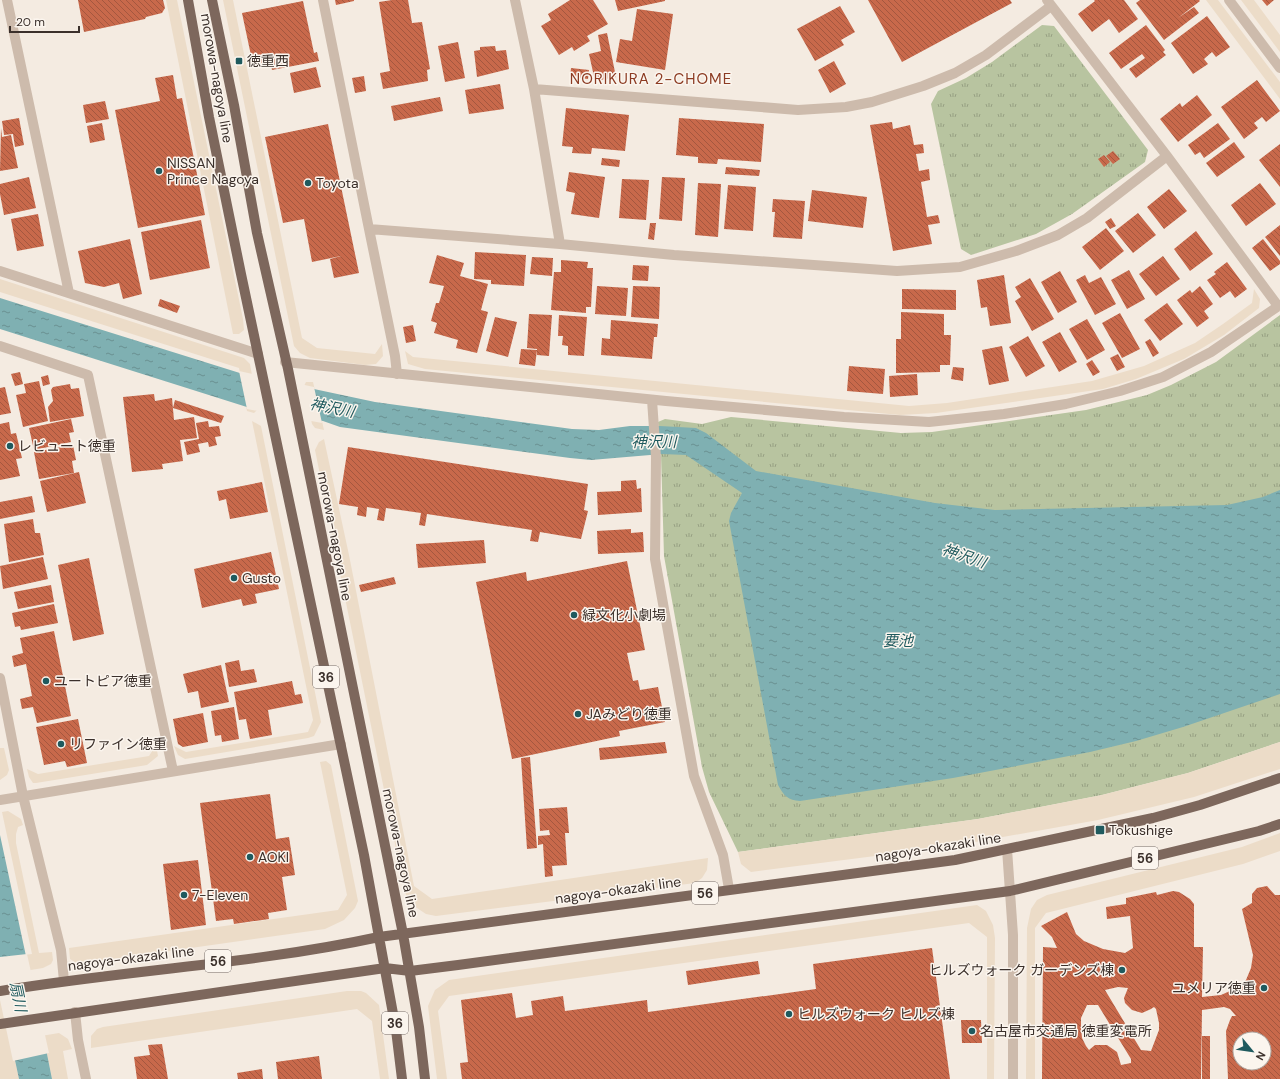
<svg xmlns="http://www.w3.org/2000/svg" width="1280" height="1079" font-family="'DM Sans','Noto Sans JP',sans-serif">
	<defs>
		<pattern id="grass-tufts" width="24" height="20" patternUnits="userSpaceOnUse"><rect width="24" height="20" fill="#b8c4a0"/><path d="M3 7l-1-3M5 7V3M7 7l1-3M15 17l-1-3M17 17v-4M19 17l1-3" fill="none" stroke="#97a083"/></pattern>
		<pattern id="water-ripples" width="26" height="14" patternUnits="userSpaceOnUse"><rect width="26" height="14" fill="#7fb0b2"/><path d="M2 4q2-2 4 0t4 0M15 11q2-2 4 0t4 0" fill="none" stroke="#699091"/></pattern>
		<pattern id="building-back-hatch" width="6" height="6" patternUnits="userSpaceOnUse"><rect width="6" height="6" fill="#c8694b"/><path d="M-1 5l2 2M0 0l6 6M5-1l2 2" fill="none" stroke="#a4573f"/></pattern>
	</defs>
	<rect width="100%" height="100%" fill="#f4ebe1"/>
	<path fill="url(#grass-tufts)" d="M1042,25L1054,26L1148,150L1145,162L1072,214L1036,234L971,255L961,249L931,104L938,91L966,78L992,62Z
		M1280,315V742L1188,773L1102,795L978,819L738,852L709,792L702,767L664,556L661,454L658,422L665,419L702,424L731,417L901,433L932,432L1086,410L1147,395L1171,385L1216,362Z"/>
	<path fill="#ecdcc8" d="M166,0H177L243,319L244,330L239,334H233Z
		M223,0H233L302,338L317,348L375,354L382,344L383,356L376,364L365,365L310,358L300,353L294,346Z
		M1206,0H1218L1280,82V99Z
		M1241,0H1254L1280,35V52Z
		M0,279L244,358L250,364L258,409L254,413L247,411L239,368L0,292Z
		M1254,289L1260,299L1259,308L1224,335L1184,359L1136,379L1103,389L936,413L900,415L425,369L408,364L405,351L413,357L909,406L947,403L1092,381L1144,366L1195,343L1223,324L1252,303Z
		M306,382H313L324,430L315,428L312,424L304,386Z
		M252,421L261,426L321,722L314,736L308,738L185,759L178,755L174,746L186,752L308,732L313,720Z
		M324,439L349,555L414,886L432,899L708,858L707,870L702,878L695,883L436,916L426,914L411,904L407,898L404,888L315,450L319,442Z
		M1280,742V769L1194,797L1098,820L953,846L751,872L741,864L738,852L978,819L1102,795L1188,773Z
		M156,745L158,756L147,765L36,783H33L29,777L27,769L38,774L149,756Z
		M0,748H4L9,770L7,775L0,780Z
		M326,761L331,765L358,901L355,908L344,920L325,929L78,964L70,959L69,948L338,910L347,895L320,762Z
		M8,811L21,819L23,825L18,827L16,834V843L39,953L52,952L53,960L51,964L43,968L0,975V958L32,954L2,812Z
		M1280,833V851L1243,864L1046,913L1035,928V1079H1026L1027,928L1031,909L1037,900L1047,895L1242,847Z
		M977,905L986,911L993,925L995,938L994,1079H987V937L969,923L449,996L438,1011L447,1079H437L428,1006L435,990L449,980Z
		M347,991H361L366,993L379,1005L389,1079H380L372,1021L357,1009L91,1048V1036L97,1029L103,1027Z
		M0,993L11,1041L59,1033L68,1039L72,1049L63,1051L68,1079H52L47,1054L15,1060L19,1079H0Z"/>
	<path fill="url(#water-ripples)" d="M0,298L243,374L375,402L572,429L599,430L630,426H660L696,428L706,433L756,471L935,503L995,510L1227,505L1263,497L1280,490V694L1183,727L1136,741L1090,752L953,778L800,801C788,800 784,796 778,785L729,521L731,513L742,493L686,455L662,454L591,460L570,458L340,427L323,421L250,408L0,329Z
		M0,835L47,1054L52,1079H19L0,990Z"/>
	<path fill="#f4ebe1" d="M239,371L314,387L322,423L247,409Z
		M27,954L49,1053L13,1061L0,1000V957Z"/>
	<path fill="url(#building-back-hatch)" fill-rule="evenodd" d="M78,0H163L165,8L162,13L146,17L145,19L84,32Z
		M335,0H354V1L336,5Z
		M392,0H408L412,23L422,22L430,69L427,70L428,81L383,89L380,73L390,71L379,2Z
		M570,0H593L608,24L587,36L590,41L574,51L572,47L559,55L541,26L551,20L548,14Z
		M615,0H665V1L618,11Z
		M868,0H1010L1012,3L902,62Z
		M1094,0H1124L1138,19L1119,33L1109,19L1092,32L1078,14L1095,1Z
		M1140,0H1199L1200,1L1178,18L1194,7L1199,13L1164,40L1136,3Z
		M1262,0H1274L1267,6Z
		M303,1L314,53L317,52L319,61L272,70L270,61L253,65L242,13Z
		M840,6L855,32L841,40L844,45L815,61L797,29Z
		M637,9L673,14L665,70L616,62L620,39L632,41Z
		M1207,16L1230,47L1216,57L1212,52L1204,59L1208,64L1193,74L1171,43Z
		M1146,25L1165,50L1163,52L1166,55L1136,78L1129,69L1145,58L1142,54L1121,69L1109,53Z
		M607,33L616,77L595,81L589,54L601,51L598,35Z
		M458,42L465,78L445,82L438,46Z
		M495,46L496,51L506,50L509,69L477,77L474,51L480,50V47Z
		M834,61L846,84L830,93L818,70Z
		M316,67L321,87L294,93L290,73Z
		M571,68L589,70L588,79L570,77Z
		M173,75L177,99L182,98L205,215L138,228L115,110L160,101L155,78Z
		M364,76L366,91L355,93L352,78Z
		M1257,80L1280,111L1266,122L1262,117L1254,123L1258,128L1244,139L1221,107Z
		M500,84L504,109L469,114L465,90Z
		M1197,95L1212,115L1178,142L1160,119L1180,103L1182,107Z
		M440,97L443,111L394,121L391,106Z
		M105,101L109,119L86,123L83,105Z
		M566,108L629,115L625,151L592,148L591,154L572,153L573,147L562,146Z
		M19,118L24,145L15,147L13,134L4,135L2,121Z
		M679,118L764,124L761,162L718,159L717,164L698,163V157L676,155Z
		M892,122L893,129L910,125L914,145L923,144L924,153L916,154L919,171L929,169L930,180L921,182L927,217L938,215L940,223L928,225L932,244L893,251L870,125Z
		M102,123L105,140L90,143L87,126Z
		M1218,123L1230,139L1204,158L1200,152L1195,155L1188,145Z
		M328,124L359,273L334,278L330,259L341,256L312,262L304,219L283,223L265,137Z
		M1,128L2,137L11,135L18,168L0,171Z
		M1234,142L1245,157L1217,177L1206,163Z
		M1280,144V187L1259,160Z
		M1113,151L1120,159L1113,164L1106,156Z
		M1104,155L1110,162L1104,167L1098,159Z
		M602,158L620,160L619,167L601,165Z
		M726,167L760,170L759,176L725,174Z
		M569,172L605,177L599,218L571,214L575,193L566,191Z
		M29,177L36,208L4,215L0,194V184Z
		M662,177L685,178L682,221L659,219Z
		M622,179L649,180L646,220L619,218Z
		M698,183L721,184L718,237L695,235Z
		M1260,183L1276,204L1246,226L1231,205Z
		M728,185L756,187L753,231L724,229Z
		M1169,189L1187,211L1164,229L1147,207Z
		M812,190L867,197L863,228L808,221Z
		M773,199L805,201L802,239L773,237L775,212H772Z
		M1138,213L1156,235L1133,253L1115,231Z
		M38,214L44,246L17,251L11,219Z
		M1111,218L1116,226L1110,229L1105,222Z
		M201,220L210,268L150,280L141,232Z
		M650,223H656L654,240L648,239Z
		M1280,225V256L1265,237Z
		M1106,228L1124,251L1100,270L1082,247Z
		M1196,231L1213,254L1190,271L1174,249Z
		M130,239L142,294L123,299L119,283L104,287L85,283L78,251Z
		M1263,239L1280,261V264L1270,271L1252,248Z
		M475,252L526,255L524,286L491,284V280L474,279Z
		M437,255L464,263L460,276L488,284L481,310L488,312L477,353L456,348L458,340L434,333L437,323L431,321L436,303H439L444,286L429,283Z
		M1163,256L1180,279L1156,296L1139,274Z
		M532,257L553,258L552,276L530,274Z
		M561,260L588,262L587,268H593L591,307H586V313L551,310L554,272H561Z
		M1227,262L1247,289L1235,298L1230,291L1220,298L1207,280L1216,274L1214,272Z
		M633,265L649,266L648,281L632,280Z
		M1129,270L1145,299L1127,309L1111,280Z
		M1060,271L1077,302L1058,313L1041,282Z
		M1004,275L1011,323L990,326L987,307L981,308L977,280Z
		M1085,275L1089,283L1101,277L1116,304L1095,315L1076,280Z
		M1030,278L1054,319L1032,331L1015,301L1021,297L1015,287Z
		M597,286L628,288L626,316L595,314Z
		M633,286L660,287L659,319L631,317Z
		M1200,286L1213,304L1204,311L1209,318L1197,327L1177,300L1190,290L1192,293Z
		M902,289L956,290V310L902,309Z
		M160,299L180,306L177,313L158,306Z
		M1167,303L1183,324L1160,341L1144,320Z
		M901,312L944,314V335H951L950,365H940V372L896,373V339H901Z
		M1120,313L1140,349L1122,358L1102,323Z
		M529,314L552,315L549,356L537,355V349L527,348Z
		M559,315L587,317L584,356L568,355V346L562,345L563,336H558Z
		M495,317L517,322L508,357L486,351Z
		M1087,319L1105,350L1087,360L1069,329Z
		M611,320L658,324L657,337H654L652,359L601,355L602,338L610,339Z
		M413,325L416,341L406,343L403,327Z
		M1060,332L1077,362L1059,372L1042,342Z
		M1028,336L1045,366L1026,377L1009,347Z
		M1150,339L1159,353L1153,357L1145,342Z
		M1002,346L1009,381L989,385L982,350Z
		M521,349L537,350L535,366L519,364Z
		M1118,354L1125,367L1117,371L1110,358Z
		M1092,360L1100,372L1093,376L1086,364Z
		M849,366L885,369L883,394L847,391Z
		M953,367L964,368L963,381L951,379Z
		M20,372L23,384L15,386L11,374Z
		M917,374L918,395L890,397L889,376Z
		M48,375L50,384L43,386L41,377Z
		M39,381L48,421L23,427L16,395L26,393L24,384Z
		M70,384L71,389L79,388L84,416L50,422L48,407L53,401L51,390L53,387Z
		M5,387L11,413L0,415V388Z
		M154,394L155,401L172,398L174,420L194,417L197,438L180,440L183,461L162,464L163,469L132,472L123,397Z
		M175,400L224,416L221,423L173,408Z
		M71,419L74,432L69,433L71,442L34,450L29,428Z
		M208,421L209,427L219,426L221,436L215,437L217,445L209,447L208,442L198,444L200,452L187,455L184,442L199,439L196,423Z
		M9,422L11,434L16,433L22,458L16,459L20,476L0,480V424Z
		M73,445L76,460L72,461L74,473L39,479L34,452Z
		M348,447L588,484L584,510L588,511L581,539L540,532L538,542L530,541L532,530L427,514L425,526L419,525L421,513L386,508L384,521L377,520L379,509L367,507L366,517L357,515L358,507L339,504Z
		M79,472L86,503L47,512L40,481Z
		M636,480L637,489L641,488L642,512L598,515L597,492L621,491V481Z
		M262,482L268,512L230,519L226,499L219,501L217,491Z
		M32,496L35,512L0,519V502Z
		M33,519L35,533H40L44,555L9,562L4,524Z
		M631,529V533L643,532L644,552L598,554L597,531Z
		M484,540L486,563L418,568L416,544Z
		M271,552L279,589L255,594L257,603L243,606L241,599L202,608L194,569Z
		M43,557L48,579L3,589L0,566Z
		M89,558L104,634L73,641L58,565Z
		M627,561L645,650L627,653L633,681L638,680L640,690L658,687L665,722L619,731L620,736L512,759L476,582L526,572L527,581Z
		M394,577L396,584L361,592L359,585Z
		M51,585L54,602L18,609L14,592Z
		M54,604L58,623L21,630L20,626L15,627L12,613Z
		M54,631L71,716L37,723L33,707L22,709L20,699L32,696L26,664L14,667L12,656L23,653L20,638Z
		M239,660L241,671L254,669L257,682L229,687L225,663Z
		M221,665L229,702L201,708L198,691L188,693L183,674Z
		M292,681L295,695L301,694L303,703L268,710L272,735L250,739L246,719L239,720L234,692Z
		M234,707L239,739L222,742L221,735L215,736L211,711Z
		M203,713L208,742L183,747L178,744L173,719Z
		M78,719L87,763L67,767L65,761L44,765L36,727Z
		M665,742L667,753L600,760L599,748Z
		M530,757L537,848L527,849L521,758Z
		M270,794L276,839L289,837L295,875L282,877L287,910L268,913L269,919L234,924L233,919L216,921L200,803Z
		M567,807L569,833H565L567,865L552,866L553,876L545,877L543,844L538,845V836L550,835L549,830L540,831L539,809Z
		M198,860L206,925L171,930L163,864Z
		M1267,886L1275,895H1280V1079H1228L1226,1031L1230,1020L1232,1016H1236L1230,1009L1224,1007L1202,1010L1201,1079H1042L1043,947L1057,948L1052,937L1041,926L1067,912L1076,934L1084,941L1103,949L1125,953L1133,948L1130,916L1107,919L1106,907L1126,904V898L1156,892L1157,895L1173,891L1179,892L1190,899L1194,904V947H1203L1202,997L1221,995L1239,987L1246,980L1251,968L1253,955L1242,909L1252,903V894L1257,888ZM1118,987L1128,988L1124,998L1125,1003L1132,1010L1142,1013L1151,1009L1154,1007L1156,1009L1159,1023V1030L1151,1051L1141,1050L1105,990ZM1087,1005H1098L1131,1059V1063L1121,1065L1117,1052L1107,1045H1095L1089,1050L1086,1046L1082,1038L1081,1028V1018ZM1240,1039H1264V1063H1240Z
		M932,948L950,1079H462L460,1063L468,1062L461,1000L512,993L516,1018L533,1015L531,1001L563,996L565,1011L647,1000L648,1012L816,989L813,964Z
		M758,961L760,974L688,985L686,971Z
		M961,1020H981L982,1043H962Z
		M1202,1036H1210V1079H1202Z
		M162,1044L168,1079H137L134,1057L150,1055L148,1045Z
		M319,1056L322,1079H278L276,1062Z
		M262,1069L263,1079H238L237,1073Z"/>
	<g fill="none" stroke-linecap="round" stroke-linejoin="round">
		<path stroke="#cdbbac" stroke-width="10" d="M7,0L69,293
			M323,0L369,229L560,244L674,255L897,271L960,267L1016,251L1058,235L1087,218L1167,156
			M515,0L534,89L560,244
			M1047,0L1167,156L1278,306
			M1229,0L1280,68
			M534,89L798,110L846,107L872,102L923,86L955,73L986,55L1051,6
			M369,229L395,356L397,374
			M0,271L258,354
			M0,346L88,375L173,771
			M285,362L666,401L844,417L929,422L1004,414L1066,404L1120,391L1163,377L1211,352L1280,305
			M652,400L656,457L655,559L694,776L723,855L729,889
			M0,678L23,796L61,950L64,981
			M0,800L341,744
			M1007,849L1013,935V1079
			M75,1012L78,1040L86,1079"/>
		<path stroke="#7d675c" stroke-width="10" d="M188,0L209,117L241,274L364,855L396,1030L402,1079
			M212,0L234,105L257,233L288,369L403,934L419,1027L425,1079
			M0,991C126,970 254,964 379,937L955,860L1153,818L1200,805L1280,778
			M0,1024L385,968L410,971L458,965L1010,891L1259,831L1280,824"/>
	</g>
	<g fill="#1f5a5e" stroke="#fbf5ee" stroke-width="1.5">
		<rect x="235" y="57" width="8" height="8" rx="2"/>
		<circle cx="159" cy="171" r="4"/>
		<circle cx="308" cy="183" r="4"/>
		<circle cx="10" cy="446" r="4"/>
		<circle cx="234" cy="578" r="4"/>
		<circle cx="574" cy="615" r="4"/>
		<circle cx="46" cy="681" r="4"/>
		<circle cx="578" cy="714" r="4"/>
		<circle cx="61" cy="744" r="4"/>
		<rect x="1095" y="825" width="10" height="10" rx="2"/>
		<circle cx="250" cy="857" r="4"/>
		<circle cx="184" cy="895" r="4"/>
		<circle cx="1122" cy="970" r="4"/>
		<circle cx="1264" cy="988" r="4"/>
		<circle cx="789" cy="1014" r="4"/>
		<circle cx="972" cy="1031" r="4"/>
	</g>
	<g text-anchor="middle" dominant-baseline="central" stroke-width="3" stroke-linejoin="round" paint-order="stroke">
		<g fill="#fbf5ee" stroke="#756b66" stroke-width="1">
			<rect x="313" y="666" width="26" height="22" rx="3"/>
			<rect x="1132" y="847" width="26" height="22" rx="3"/>
			<rect x="692" y="882" width="26" height="22" rx="3"/>
			<rect x="205" y="950" width="26" height="22" rx="3"/>
			<rect x="382" y="1012" width="26" height="22" rx="3"/>
		</g>
		<g font-size="13" font-weight="bold" fill="#3b302b">
			<text x="326" y="677">36</text>
			<text x="1145" y="858">56</text>
			<text x="705" y="893">56</text>
			<text x="218" y="961">56</text>
			<text x="395" y="1023">36</text>
		</g>
		<g font-size="14" fill="#3b302b" stroke="#fbf5ee" text-anchor="start">
			<text x="247" y="61">徳重西</text>
			<text x="167" y="163">NISSAN<tspan x="167" dy="16">Prince Nagoya</tspan></text>
			<text x="316" y="183">Toyota</text>
			<text x="18" y="446">レビュート徳重</text>
			<text x="242" y="578">Gusto</text>
			<text x="582" y="615">緑文化小劇場</text>
			<text x="54" y="681">ユートピア徳重</text>
			<text x="586" y="714">JAみどり徳重</text>
			<text x="69" y="744">リファイン徳重</text>
			<text x="1109" y="830">Tokushige</text>
			<text x="258" y="857">AOKI</text>
			<text x="192" y="895">7-Eleven</text>
			<text x="1114" y="970" text-anchor="end">ヒルズウォーク ガーデンズ棟</text>
			<text x="1256" y="988" text-anchor="end">ユメリア徳重</text>
			<text x="797" y="1014">ヒルズウォーク ヒルズ棟</text>
			<text x="980" y="1031">名古屋市交通局 徳重変電所</text>
		</g>
		<g font-size="14" fill="#3b302b" stroke="#fbf5ee">
			<text transform="translate(217 78) rotate(80)">morowa-nagoya line</text>
			<text transform="translate(335 536) rotate(79)">morowa-nagoya line</text>
			<text transform="translate(938 847) rotate(-9)">nagoya-okazaki line</text>
			<text transform="translate(401 853) rotate(78)">morowa-nagoya line</text>
			<text transform="translate(618 890) rotate(-8)">nagoya-okazaki line</text>
			<text transform="translate(131 958) rotate(-7)">nagoya-okazaki line</text>
		</g>
		<g font-size="15" letter-spacing="1" fill="#8c3b22" stroke="#fbf5ee">
			<text x="651" y="79">NORIKURA 2-CHOME</text>
		</g>
		<g font-size="15" font-style="italic" fill="#1f5a5e" stroke="#fbf5ee">
			<text transform="translate(332 408) rotate(11)">神沢川</text>
			<text x="654" y="442">神沢川</text>
			<text transform="translate(964 556) rotate(19)">神沢川</text>
			<text x="898" y="641">要池</text>
			<text transform="translate(18 997) rotate(78)">扇川</text>
		</g>
	</g>
	<g transform="translate(1252 1051) rotate(119)"><circle r="19" fill="#fbf5ee" stroke="#aea6a0"/>
	<path d="M0-3L7 15L0 10L-7 15Z" fill="#1f5a5e"/>
	<text y="-6" font-size="11" font-weight="bold" text-anchor="middle" fill="#3b302b">N</text>
	</g>
	<path d="M10 26v6h69v-6" fill="none" stroke="#3b302b" stroke-width="2"/>
	<text x="16" y="26" font-size="12" fill="#3b302b" stroke="#fbf5ee" stroke-width="3" paint-order="stroke">20 m</text>
</svg>
